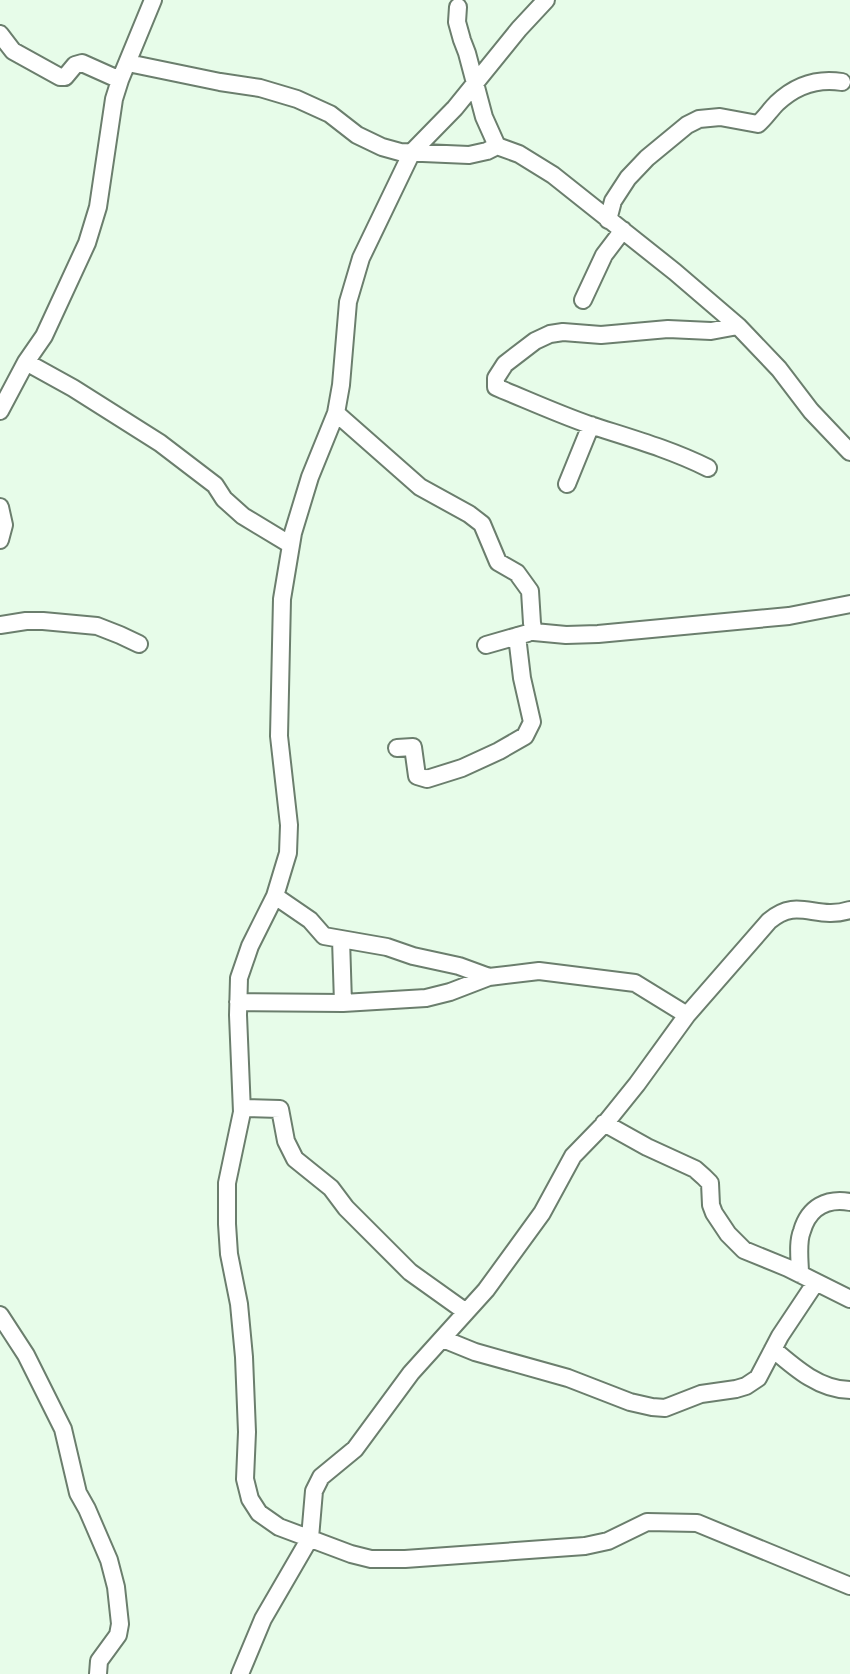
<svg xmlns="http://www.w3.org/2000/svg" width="850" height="1674" font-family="'Public Sans',sans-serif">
	<rect width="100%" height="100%" fill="#e7fce9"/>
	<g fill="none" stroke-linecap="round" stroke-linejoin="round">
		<defs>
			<path id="minor" d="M546,0L519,29L455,108L412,152L361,258L348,302L341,385L336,413L310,477L293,533L282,599L279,736L289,825L288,853L275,896L250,946L239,978L238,1015L242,1112L227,1183V1224L229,1254L239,1304L244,1357L247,1432L245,1479L250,1499L259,1513L279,1527L351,1554L371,1559H405L585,1546L608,1541L647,1522L697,1523L850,1586
				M458,7L457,22L462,40L467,53L484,117L497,146
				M0,34L13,51L60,77H65L75,65L82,63L120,80
				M128,63L220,82L260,88L297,99L330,114L357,135L382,147L400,152L469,155L487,151L497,146L519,154L553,175L675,272L738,326L779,369L811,411L850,452
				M608,220L613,201L628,178L647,158L687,125L699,119L720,117L758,124C765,118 770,110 777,103C796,85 817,78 842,82
				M583,300L604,255L623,230
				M26,362L73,388L160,443L215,485L224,499L243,516L291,545
				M0,411L26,362L44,336L87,243L98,207L114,99L120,80L153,0
				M336,413L420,487L469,514L482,524L498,562L517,573L530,591L532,623L534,632L566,635L598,634L789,616L850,604
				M708,468C670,449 630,438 590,425C561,415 532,402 503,390L496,387V378L505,364L535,341L550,334L563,332L601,335L668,329L711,331L738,326
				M567,484L591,425
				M0,507L4,525L0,540
				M0,625L26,621H43L97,626L120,635L139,644
				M486,645L528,633
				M397,748L413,747L417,776L427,779L462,768L499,751L525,736L532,722L522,678L517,636
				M275,896L310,920L324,936L387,947L413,956L459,966L489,977
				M341,939L343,1003
				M238,1002L343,1003L426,998L450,992L489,977L539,971L635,983L687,1015
				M242,1108L280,1109L286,1141L295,1159L331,1188L346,1208L410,1272L466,1312
				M604,1123L647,1147L695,1169L704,1177L710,1183L711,1205L714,1213L728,1234L744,1250L788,1268L850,1299
				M800,1274C800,1261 797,1243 802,1231C809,1207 827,1198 850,1202
				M0,1315L26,1355L63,1429L78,1493L87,1509L109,1560L116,1587L120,1624L118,1635L99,1661L98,1674
				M443,1339L475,1352L568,1378L630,1402L652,1407L665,1408L701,1394L736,1389L746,1386L758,1378L780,1336L816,1282
				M773,1349C795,1368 820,1390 850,1390
				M240,1674L263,1619L310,1538L314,1491L321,1477L355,1449L411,1373L486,1290L542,1213L573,1156L608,1120L637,1084L687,1015L769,921C798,896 815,921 850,910"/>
		</defs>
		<use href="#minor" stroke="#6b7e6d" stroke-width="20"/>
		<use href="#minor" stroke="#fff" stroke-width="16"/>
	</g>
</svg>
